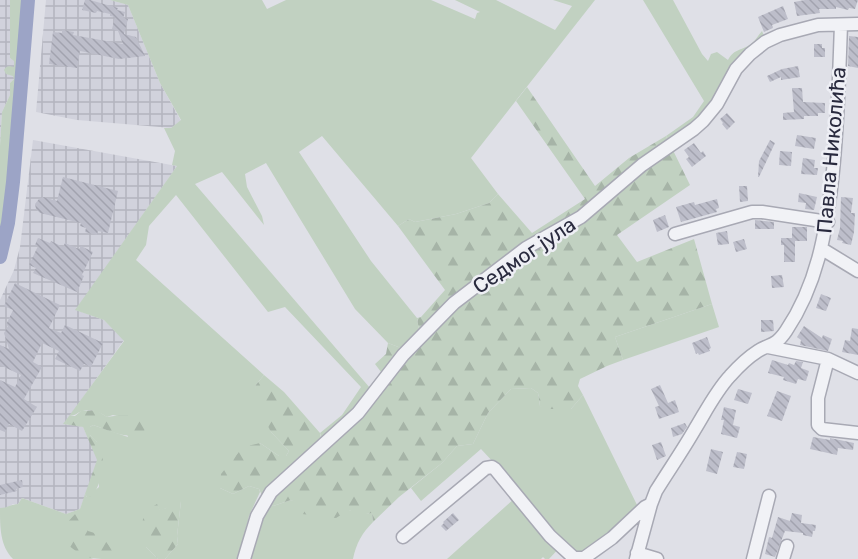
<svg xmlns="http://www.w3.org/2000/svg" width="858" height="559" font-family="Rubik,sans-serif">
	<defs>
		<pattern id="industrial-grid" width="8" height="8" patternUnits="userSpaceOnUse" patternTransform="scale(1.5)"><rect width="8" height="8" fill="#d1d2dc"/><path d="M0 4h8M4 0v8" fill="none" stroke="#b3b4be"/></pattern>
		<pattern id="forest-firs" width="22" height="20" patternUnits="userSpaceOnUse" patternTransform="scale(1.5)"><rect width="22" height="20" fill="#c1d1c1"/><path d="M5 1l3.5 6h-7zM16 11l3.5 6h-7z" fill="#a6b4a7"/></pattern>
		<pattern id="building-back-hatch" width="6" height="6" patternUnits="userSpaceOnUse" patternTransform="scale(1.5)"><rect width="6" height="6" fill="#bdbeca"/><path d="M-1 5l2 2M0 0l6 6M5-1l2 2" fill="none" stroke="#a2a3af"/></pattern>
	</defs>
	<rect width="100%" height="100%" fill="#dfe0e7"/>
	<path fill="url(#industrial-grid)" d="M0,0H10V58L15,61L14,79L10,83V95L2,112L0,146Z
		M46,0H110L128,5L160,83L181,121L171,128L77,120L36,112Z
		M33,140L177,166L76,310L104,320L124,340L64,424L83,427L98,460L80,509L66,514L22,498L18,504H13L7,508H0V300L14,270L20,247Z"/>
	<path fill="#c1d1c1" d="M10,0H24L10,163L5,208L0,233V146L2,112L10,95V83L14,79L13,76L6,74L4,70C7,65 9,66 14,67V61L10,58Z
		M110,0H262L267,9L286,0H431L475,19L477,13L480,12L455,0H496L555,30L572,6L553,0H595L471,158L498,194L489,203L456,214L415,222L409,219L398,226L322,136L299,152L371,261L417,318L419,330L401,348L388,343L355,309L266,163L245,174L247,187L262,216L264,225L222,172L195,184L370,388L345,418L322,439L320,433L342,415L361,387L285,307L268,312L176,195L149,226L146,245L136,260L264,375L255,386L271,432L289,451L286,456H279L260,443L220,488L233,494L249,486L259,489L260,492L249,516L238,559H165L178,544L177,536L181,501L160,511L157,505L146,547L158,559H113V551L91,559H13C0,546 0,527 0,508C7,508 12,504 18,504L22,498L66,514L80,509L85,494L87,497L99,487L97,442L90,435V427L93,425L128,437L121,417L113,415L107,417C99,412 92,408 83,411C77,412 76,416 69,416L124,341L104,320L75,310L177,166L172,165L175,151L164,128H171L181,120L160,83L128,5Z
		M643,0H673L702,54L708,61L711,54L717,52L728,60C734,48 743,51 752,43C756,40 758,35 762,31L765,38L700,120L670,142L666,136L693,117L704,101Z
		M712,304L719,327L623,360L615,337Z
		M531,388L538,393L540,406L571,409L583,395L639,509L617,530L579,555L562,545L549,559H545L543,557L541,559H447L515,498L508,478L481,449L421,501L411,488L442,463L457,446L473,444L488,413L511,389Z
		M291,500C309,508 330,505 349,510C360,513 359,515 372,513L373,522C362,533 356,544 353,559H248L266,504L273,506Z"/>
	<path fill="url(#forest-firs)" d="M527,87L595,186L629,158L666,136L690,185L617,235L637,262L694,239L712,304L615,337L623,360L607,366L580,379L578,386L583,395L571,409H545L540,406L538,393L531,388L511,389L488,413L473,444L457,446L442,463L399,497L373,522L372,513L360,515L349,510L336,518L302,514L298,504L291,500L273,506L266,504L259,489L249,486L233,494L220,488L221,474L243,447L260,443L279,456H286L289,451L271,432L256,403L255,386L264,375L284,392L320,433L321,438L345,418L381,372L375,364L386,354L388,343L401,348L419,330L417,318L421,317L445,290L398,226L409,219L415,222L456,214L489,203L498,194L532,233L585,199L516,101Z
		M96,410L107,417C114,415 133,416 141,416L148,421L149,426C134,445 112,431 93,425L90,427V435C92,437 95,439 97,442C108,458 102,482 92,497H87L85,494L97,460L83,427L63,424L69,416H75L81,411Z
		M174,495L181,501L177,536L178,544L165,559H158L146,547L141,534L143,519L149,509L157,504L160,510L166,508L169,497Z
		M76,513H82L88,531L101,535L113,551V559C90,559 85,559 67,544L65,525Z"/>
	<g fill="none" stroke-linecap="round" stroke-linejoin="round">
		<path stroke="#9ca4c6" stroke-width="14" d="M0,257L8,223L13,182L28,0"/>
	</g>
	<path fill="url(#building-back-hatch)" d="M85,0H90L118,8L117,10L125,12L123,18L128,19L124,34L136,37L145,56L119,59L80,51L77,68L49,64L53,32L62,33V30L74,32L73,35L123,44L118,31L112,29L115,17L110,16V14L97,11L96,13L82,10Z
		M805,0H858L855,9L849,8L848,10L836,7V9H819L820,13L797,16L794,2Z
		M783,6L788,19L772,25L773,28L764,32L758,17Z
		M849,36L858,37V68L848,66Z
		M814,44H822V48H825V57H814Z
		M798,66L800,77L781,80V77L770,82L767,76L782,69Z
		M792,88H802L803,102L825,103V113H818V116H804V119L783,120V113L794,112Z
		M727,113L735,122L727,130L722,124L723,123L720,119Z
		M797,135L816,138L814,149L795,146Z
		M770,140L775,143L759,177H758L759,161Z
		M694,143L701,153L703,151L706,156L692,167L686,159L689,157L684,150Z
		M780,151L792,152L791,166L779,165Z
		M803,158L815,160L814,168H818L817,175L801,174Z
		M63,177L118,191L108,233L98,231L97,235L85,232L86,228L80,226L81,223L40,213L36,209L35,204L39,199L43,197L57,201Z
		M739,186H747L748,201L740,202Z
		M799,193L817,197L814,210L805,209L806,203L798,202Z
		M841,197L853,198L851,213H855L854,232L851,245L842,243L843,241L837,240L840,228Z
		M717,199L719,208L716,209L717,212L681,222L676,207L694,202L695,205Z
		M665,215L669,227L657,232L653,220Z
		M755,220L774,222V229H755Z
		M792,227H807V241H795V262H784V245H781V238H792Z
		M727,231L729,244L718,245L716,233Z
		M38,238L50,243L51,241L63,247L65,243L79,249L81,246L93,252L82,275L84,276L77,292L33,273L36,268L29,265L38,246L35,245Z
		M744,239L747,249L736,252L733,242Z
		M782,275L784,287L772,288L771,276Z
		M15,283L60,305L49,328L61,333L65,325L103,343L91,367L84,364L80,371L55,359L59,351L42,343L33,362L42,367L24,399L37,407L22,431L9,424L5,432L0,430V380L15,387L21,375L0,365V345L9,349L4,333L8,326L6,325L13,310L4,306Z
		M821,294L831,298L826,311L816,308Z
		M761,320H773L774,331L761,332Z
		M804,326L822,338L823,335L832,339L828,351L800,345L801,340L797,337Z
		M852,328L858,329V355L842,352L845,340L850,341Z
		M707,337L711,348L709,349L710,351L699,355L698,353L696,354L692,343Z
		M772,360L788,365L789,363L794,365L796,361L803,362L801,368L809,371L806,381L798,379L796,384L783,380L784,377L768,373Z
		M660,385L668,403L675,400L679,412L659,419L655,407L659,406L651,389Z
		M738,389L752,393L748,404L734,400Z
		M777,391L791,396L782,421L767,416Z
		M724,407L736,410L733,425L740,427L737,438L721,434L724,420H721Z
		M685,423L687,427L682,434L673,437L671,428Z
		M813,437L830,440V438L854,443L853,450L838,448L837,455L810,449Z
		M661,442L666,456L657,460L652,445Z
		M711,449L723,452L717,474L706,471Z
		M737,452L747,454L744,469L733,467Z
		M22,480L23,487L16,489L17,491L0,495V485Z
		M453,513L459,520L446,531L441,526L444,523L443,522Z
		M792,513L802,515L801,523L816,525L815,531H813L812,537L803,535V533L785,531L775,557L765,554L769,537L772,538L778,517L790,521Z"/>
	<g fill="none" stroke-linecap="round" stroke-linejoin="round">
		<defs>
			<path id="minor" d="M675,234L752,212H762L828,222
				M822,249L858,271
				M768,347L828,359L858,373
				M828,359L818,398V425L822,429L858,433
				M403,537L486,468L492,467L495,469L550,536L574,558H584L612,538L645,507L651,504
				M637,553L657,559
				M244,559L257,516L271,492L358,413L403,355L454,303L526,248L581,217L642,165L694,129L703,121L717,104L736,69L750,54L765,42L780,35L818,25L858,24
				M636,559L651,504L656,491C669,470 683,450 695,429C706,411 716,391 730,376C738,367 747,358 758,351C771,343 775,347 786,331C817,285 826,233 832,180C838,128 839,77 841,25
				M753,559L769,496
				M783,559L787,546"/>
		</defs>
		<use href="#minor" stroke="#a8a9b4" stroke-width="15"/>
		<use href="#minor" stroke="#f1f2f6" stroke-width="12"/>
	</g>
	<g text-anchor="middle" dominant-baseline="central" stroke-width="5" stroke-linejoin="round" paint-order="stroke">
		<g font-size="21" fill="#292a3e" stroke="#eeeff5">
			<text transform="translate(831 150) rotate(-85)">Павла Николића</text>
			<text transform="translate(524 255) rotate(-34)">Седмог јула</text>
		</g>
	</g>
</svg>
